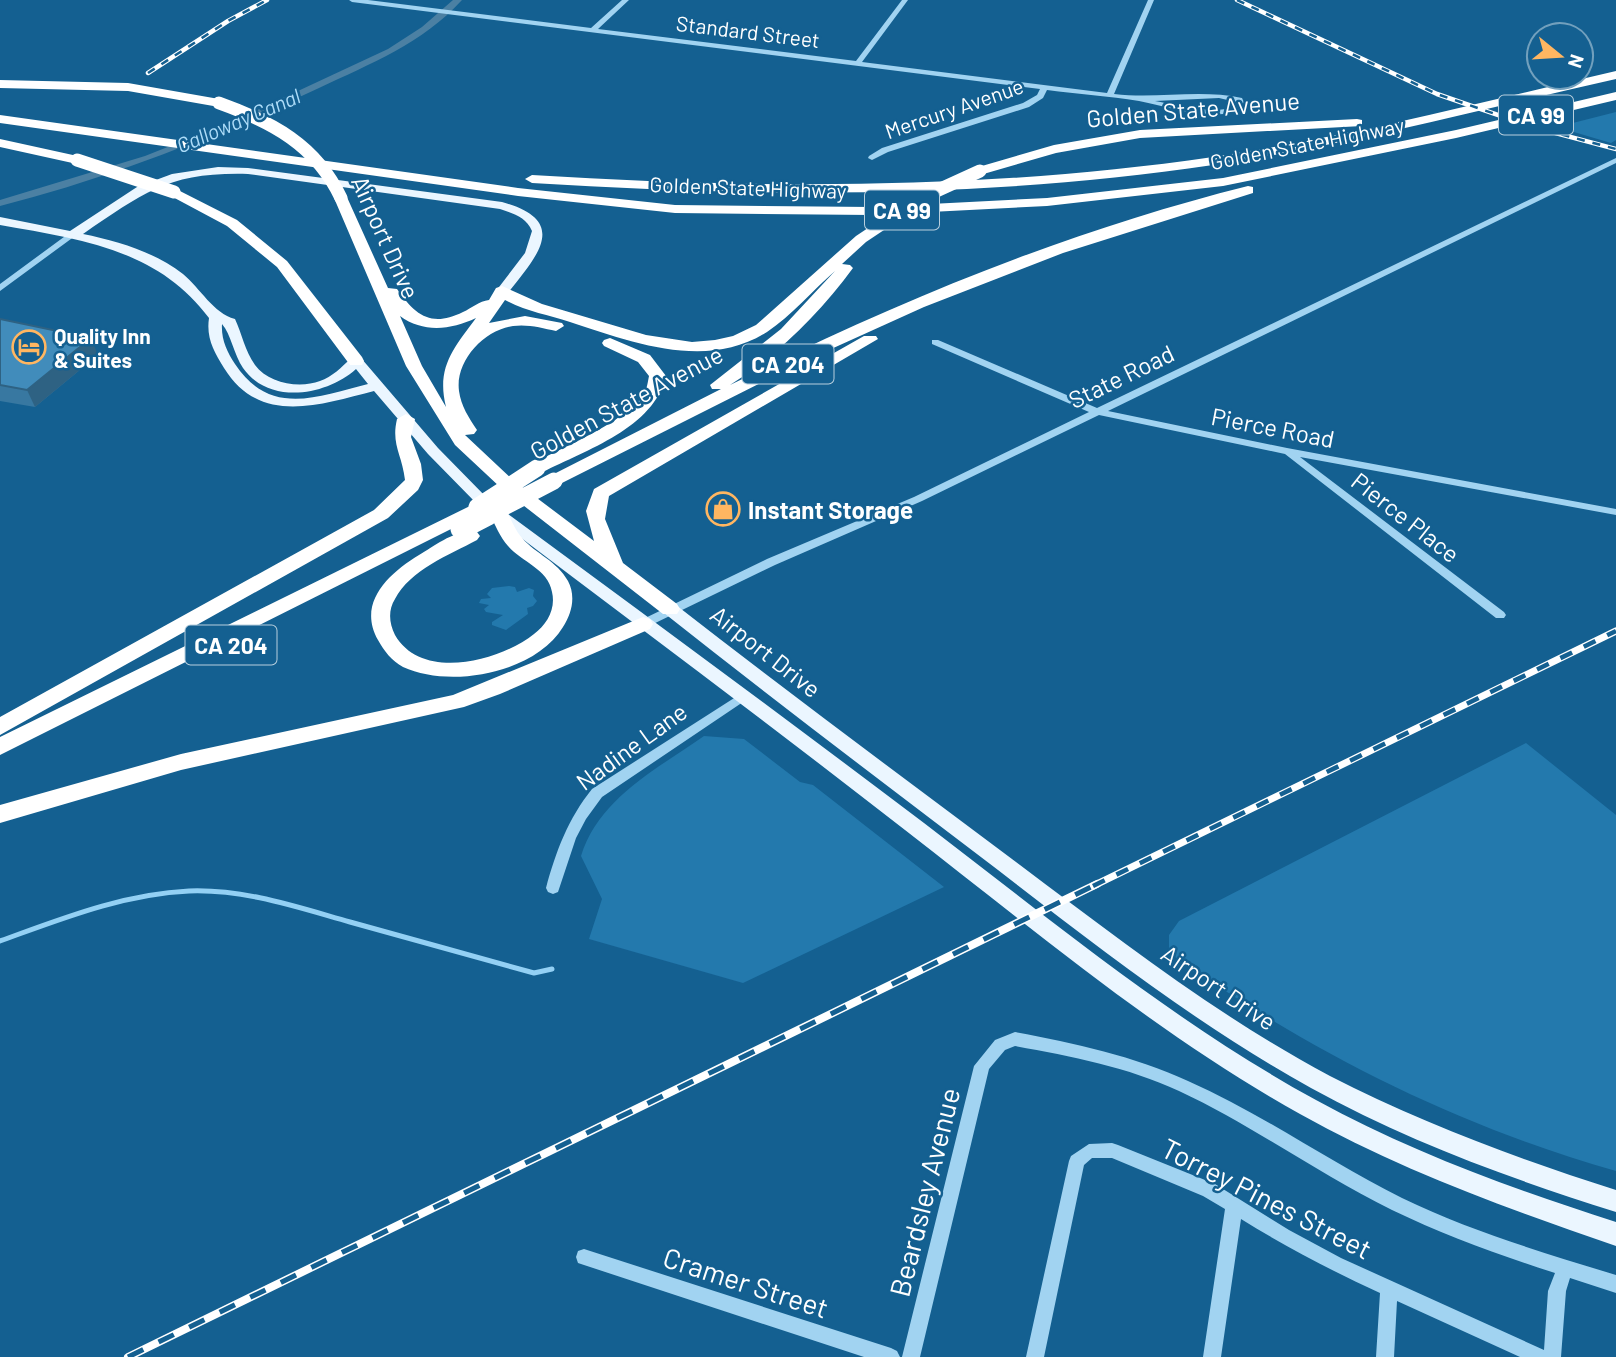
<svg xmlns="http://www.w3.org/2000/svg" width="1616" height="1357" font-family="Barlow,sans-serif">
	<rect width="100%" height="100%" fill="#146091"/>
	<path fill="#2379ad" d="M1616,112V140L1611,143L1557,127Z
		M509,586L515,587L517,592L529,588L534,590L533,596L537,601L533,606L527,608L528,614L506,630L492,625V622L503,615L486,612L484,609L489,605L479,603L481,599L491,598L487,594L492,588Z
		M704,736L744,739L800,782L813,785L944,887L743,983L589,939L602,899L581,856C599,798 657,769 704,736Z
		M1526,743L1616,815V1171C1478,1132 1344,1069 1224,990C1207,979 1180,967 1169,949V935L1179,921Z"/>
	<g fill="none" stroke-linecap="round" stroke-linejoin="round">
		<path stroke="#93d0f4" stroke-width="5" d="M0,941C61,919 123,894 189,891C245,889 297,907 350,922C411,939 473,956 534,973L552,969"/>
		<path fill="#4b80a3" fill-rule="evenodd" d="M453,0H462C423,43 370,64 319,88C214,137 112,177 0,206V200L145,156L238,119L388,49L422,27Z"/>
		<path fill="#a1d3f1" fill-rule="evenodd" d="M349,0H368L591,28L622,0H629L598,29L856,61L902,0H908L862,62L1107,93L1148,0H1154L1114,94C1157,99 1200,89 1242,98L1246,107C1219,124 1169,107 1139,101C1109,96 1078,94 1047,90L1043,98L1029,107L888,152L872,160L868,158L869,156L882,148L1023,103L1037,95L1040,89L352,2ZM1219,98L1236,102L1238,106C1213,115 1180,106 1155,101Z
			M1616,158V163L1108,411L1287,448L1616,509V515L1300,457L1504,612L1506,615L1504,618H1496L1285,454L1099,415L922,501L775,565L647,627L643,628L637,624L639,621L767,559L914,497L1089,412L932,344V340H938L1097,408Z
			M68,234L75,236L0,291V284Z
			M742,693L746,694L748,697L746,700L602,797L586,819L576,838L558,892L553,894L548,892L546,888C556,851 568,819 592,789Z
			M1015,1032C1074,1043 1134,1056 1188,1081C1263,1114 1329,1162 1402,1198C1470,1231 1544,1253 1616,1275V1293L1570,1278L1566,1291L1561,1357H1520L1397,1301L1394,1357H1376L1380,1293C1332,1271 1286,1247 1241,1219L1221,1357H1203L1225,1209L1203,1196L1112,1158H1092L1084,1165L1044,1357H1026L1069,1161L1071,1156L1089,1144L1112,1143L1118,1145L1215,1184L1289,1230L1341,1258L1544,1350L1548,1291L1555,1273C1499,1255 1444,1235 1392,1210C1319,1174 1252,1125 1179,1091C1128,1067 1070,1056 1015,1046L1005,1050L989,1069L920,1357H902L974,1066L995,1040Z
			M584,1249L891,1348L897,1351L900,1357H864L584,1265L578,1263L576,1257L578,1251Z"/>
		<path fill="#ebf6ff" fill-rule="evenodd" d="M218,167L248,168L502,202C571,221 537,256 507,294L502,295L496,291L525,253L532,231C526,217 514,214 500,209L248,174C169,172 145,192 83,234C117,241 155,252 183,274C201,289 213,313 235,319C242,334 245,351 255,365C268,383 299,389 320,381C332,377 342,367 351,358H361L438,448L489,500C634,607 780,714 924,823C1051,920 1175,1023 1316,1100C1411,1152 1513,1189 1616,1222V1246C1508,1209 1400,1170 1300,1114C1158,1035 1033,929 905,830C764,720 621,614 479,506L428,454L374,391C319,405 260,426 224,368C214,352 206,338 209,318C158,249 79,239 0,225V217L70,231L137,187L172,174ZM222,324C231,334 234,355 243,368C269,405 326,396 356,369L368,384C317,397 270,417 235,364C227,352 221,339 222,324Z
			M670,603L676,605C789,693 905,779 1020,865C1120,940 1219,1017 1330,1076C1422,1123 1518,1159 1616,1190V1212C1511,1179 1407,1141 1311,1088C1199,1026 1099,948 998,870C886,785 774,700 664,613L662,609L664,605Z"/>
		<path fill="#fff" fill-rule="evenodd" d="M1616,71V79C1482,109 1349,145 1213,165C987,199 759,197 532,183L525,179L532,175C759,189 987,190 1213,157C1348,137 1482,102 1616,71Z
			M0,80L128,83L219,99L225,103L219,107L128,91L0,88Z
			M1616,92V100L1456,138L1223,186L1047,206L872,215L675,213L518,196L0,123V115L518,188L675,205L872,207L1047,198L1223,178L1456,130Z
			M1357,119L1362,120V126L1140,138L1056,153L980,175L973,171L975,168L1054,145L1140,130Z
			M0,139L82,157L84,160L77,164L0,147Z
			M1248,186L1253,187V193L1063,253L924,307L798,364L554,487L545,481L548,477L721,389H712L710,385L781,329L835,271C813,290 791,316 767,332C706,371 632,342 570,322C548,315 525,311 505,300L489,323L525,316L562,323L564,326L556,331C542,328 528,324 513,326C484,330 455,361 459,391C461,406 469,418 477,430L474,434L465,435L513,480L594,541L586,511L594,489L864,336H876L878,339L609,496L605,519L623,563L677,604L680,609L677,614H663L501,488L455,445L406,366L334,198L341,194L346,195L388,288L397,289C415,315 431,328 463,312C472,308 479,301 489,300L496,288L502,286L542,304L646,335L692,342L715,340L733,336L756,325L856,236L883,218H893L895,221L893,224L866,242L842,264L850,265L853,268C819,314 778,355 730,385C895,302 1068,231 1248,186ZM400,316C423,333 451,330 476,318C454,348 436,367 446,407L422,366Z
			M174,188L237,220L287,261L362,357L364,361L362,365H350L277,267L227,226L169,195V189Z
			M610,338L650,355L666,376C654,428 586,450 543,472H531L528,468L531,464C558,450 632,419 645,392C647,388 648,381 649,376L638,362L604,346L602,343L604,340Z
			M406,414L415,419L411,437L421,464L423,480L418,490L388,518L0,735V717L374,510L405,480C402,454 391,445 397,419Z
			M472,505L479,507L481,511L479,515L0,755V737Z
			M499,508L506,510C511,519 515,530 522,538C536,554 557,561 568,581C576,596 572,613 563,627C535,673 451,689 403,667C392,661 384,651 378,640C357,603 388,574 419,555C434,546 459,527 477,532L480,536L477,540C449,555 410,570 395,599C388,610 389,623 395,635C422,682 500,661 534,634C547,624 556,609 552,592C548,569 522,562 508,546C500,537 495,525 490,514Z
			M643,617L650,619L653,624L650,629L500,694L464,707L181,770L0,823V805L181,754L453,695Z"/>
		<defs>
			<path id="rail-far2" d="M1237,0L1437,94L1533,127L1616,149
				M148,73L228,21L267,0"/>
			<path id="rail-far1" d="M1093,886L1616,631"/>
			<path id="rail" d="M128,1357L1097,884"/>
		</defs>
		<use href="#rail-far2" stroke="#fff" stroke-width="4.5"/>
		<use href="#rail-far1" stroke="#fff" stroke-width="7"/>
		<use href="#rail" stroke="#fff" stroke-width="8"/>
		<use href="#rail-far2" stroke="#146091" stroke-width="2.5" stroke-dasharray="8" stroke-linecap="butt"/>
		<use href="#rail-far1" stroke="#146091" stroke-width="4.5" stroke-dasharray="13" stroke-linecap="butt"/>
		<use href="#rail" stroke="#146091" stroke-width="5" stroke-dasharray="17" stroke-linecap="butt"/>
		<path stroke="#fff" stroke-width="13" d="M219,103C272,122 316,145 341,198
			M77,160L174,192
			M890,221L934,192L980,171"/>
		<path stroke="#fff" stroke-width="17" d="M477,507L537,468
			M485,517L554,481"/>
		<path stroke="#fff" stroke-width="21" d="M461,529L488,515"/>
	</g>
	<path fill="#3878a1" d="M0,319L98,355L35,407L0,401Z"/>
	<path fill="#2e6283" d="M91,338L98,355L35,407L27,390Z"/>
	<path fill="#418cbb" stroke="#2e6283" stroke-width="2" d="M0,319L91,338L27,390L0,385Z"/>
	<defs>
		<symbol id="hotel-ring" viewBox="-11 -11 22 22"><circle r="9.5" fill="#146091" stroke="#ffb661" stroke-width="1.5"/><path d="M-6-4.5h1.5V1H6V5H4.5V3h-9V5H-6ZM-4 0a1.8 1.8 0 1 1 3.6 0ZM.5 0V-2.5h3Q6-2.5 6 0Z" fill="#ffb661"/></symbol>
		<symbol id="shop-ring" viewBox="-11 -11 22 22"><circle r="9.5" fill="#146091" stroke="#ffb661" stroke-width="1.5"/><path d="M-5-2.5h2.3a2.7 3.5 0 0 1 5.4 0H5L5.5 6h-11ZM-1.5-2.5h3a1.5 2.3 0 0 0-3 0Z" fill="#ffb661"/></symbol>
	</defs>
	<g fill-rule="evenodd">
		<use href="#hotel-ring" x="10" y="328" width="38" height="38"/>
		<use href="#shop-ring" x="704" y="490" width="38" height="38"/>
	</g>
	<g text-anchor="middle" dominant-baseline="central" stroke-width="5" stroke-linejoin="round" paint-order="stroke">
		<g font-size="21" fill="#fff" stroke="#146091">
			<text transform="translate(748 31) rotate(7)">Standard Street</text>
			<text transform="translate(954 108) rotate(-19)">Mercury Avenue</text>
			<text transform="translate(1307 143) rotate(-11)">Golden State Highway</text>
			<text transform="translate(748 187) rotate(2)">Golden State Highway</text>
		</g>
		<g font-size="21" font-style="italic" fill="#addcf8" stroke="#146091">
			<text transform="translate(238 120) rotate(-23)">Calloway Canal</text>
		</g>
		<g font-size="21" font-weight="bold" fill="#fff" stroke="#146091" text-anchor="start">
			<text x="54" y="335">Quality Inn<tspan x="54" dy="24">&amp; Suites</tspan></text>
		</g>
		<g fill="#146091" stroke="#b8cfde" stroke-width="2">
			<rect x="1499" y="95.5" width="74" height="39" rx="5"/>
			<rect x="865" y="190.5" width="74" height="39" rx="5"/>
			<rect x="742.5" y="344.5" width="91" height="39" rx="5"/>
			<rect x="185.5" y="625.5" width="91" height="39" rx="5"/>
		</g>
		<g font-size="23" font-weight="bold" fill="#fff">
			<text x="1536" y="115">CA 99</text>
			<text x="902" y="210">CA 99</text>
			<text x="788" y="364">CA 204</text>
			<text x="231" y="645">CA 204</text>
		</g>
		<g font-size="24" fill="#fff" stroke="#146091">
			<text transform="translate(1193 109) rotate(-5)">Golden State Avenue</text>
			<text transform="translate(386 237) rotate(66)">Airport Drive</text>
			<text transform="translate(1121 376) rotate(-26)">State Road</text>
			<text transform="translate(626 402) rotate(-28)">Golden State Avenue</text>
			<text transform="translate(1273 427) rotate(11)">Pierce Road</text>
			<text transform="translate(1406 517) rotate(38)">Pierce Place</text>
			<text transform="translate(766 651) rotate(38)">Airport Drive</text>
			<text transform="translate(631 746) rotate(-36)">Nadine Lane</text>
			<text transform="translate(1219 987) rotate(34)">Airport Drive</text>
		</g>
		<g font-size="24" font-weight="bold" fill="#fff" stroke="#146091" text-anchor="start">
			<text x="748" y="509">Instant Storage</text>
		</g>
		<g font-size="28" fill="#fff" stroke="#146091">
			<text transform="translate(924 1192) rotate(-76)">Beardsley Avenue</text>
			<text transform="translate(1267 1198) rotate(27)">Torrey Pines Street</text>
			<text transform="translate(746 1282) rotate(18)">Cramer Street</text>
		</g>
	</g>
	<g transform="translate(1560 56) rotate(108)"><circle r="33" fill="#146091" stroke="#72a0bd" stroke-width="2"/>
	<path d="M0-5L12 26L0 18L-12 26Z" fill="#ffb661"/>
	<text y="-10" font-size="19" font-weight="bold" text-anchor="middle" fill="#ffffff">N</text>
	</g>
</svg>
